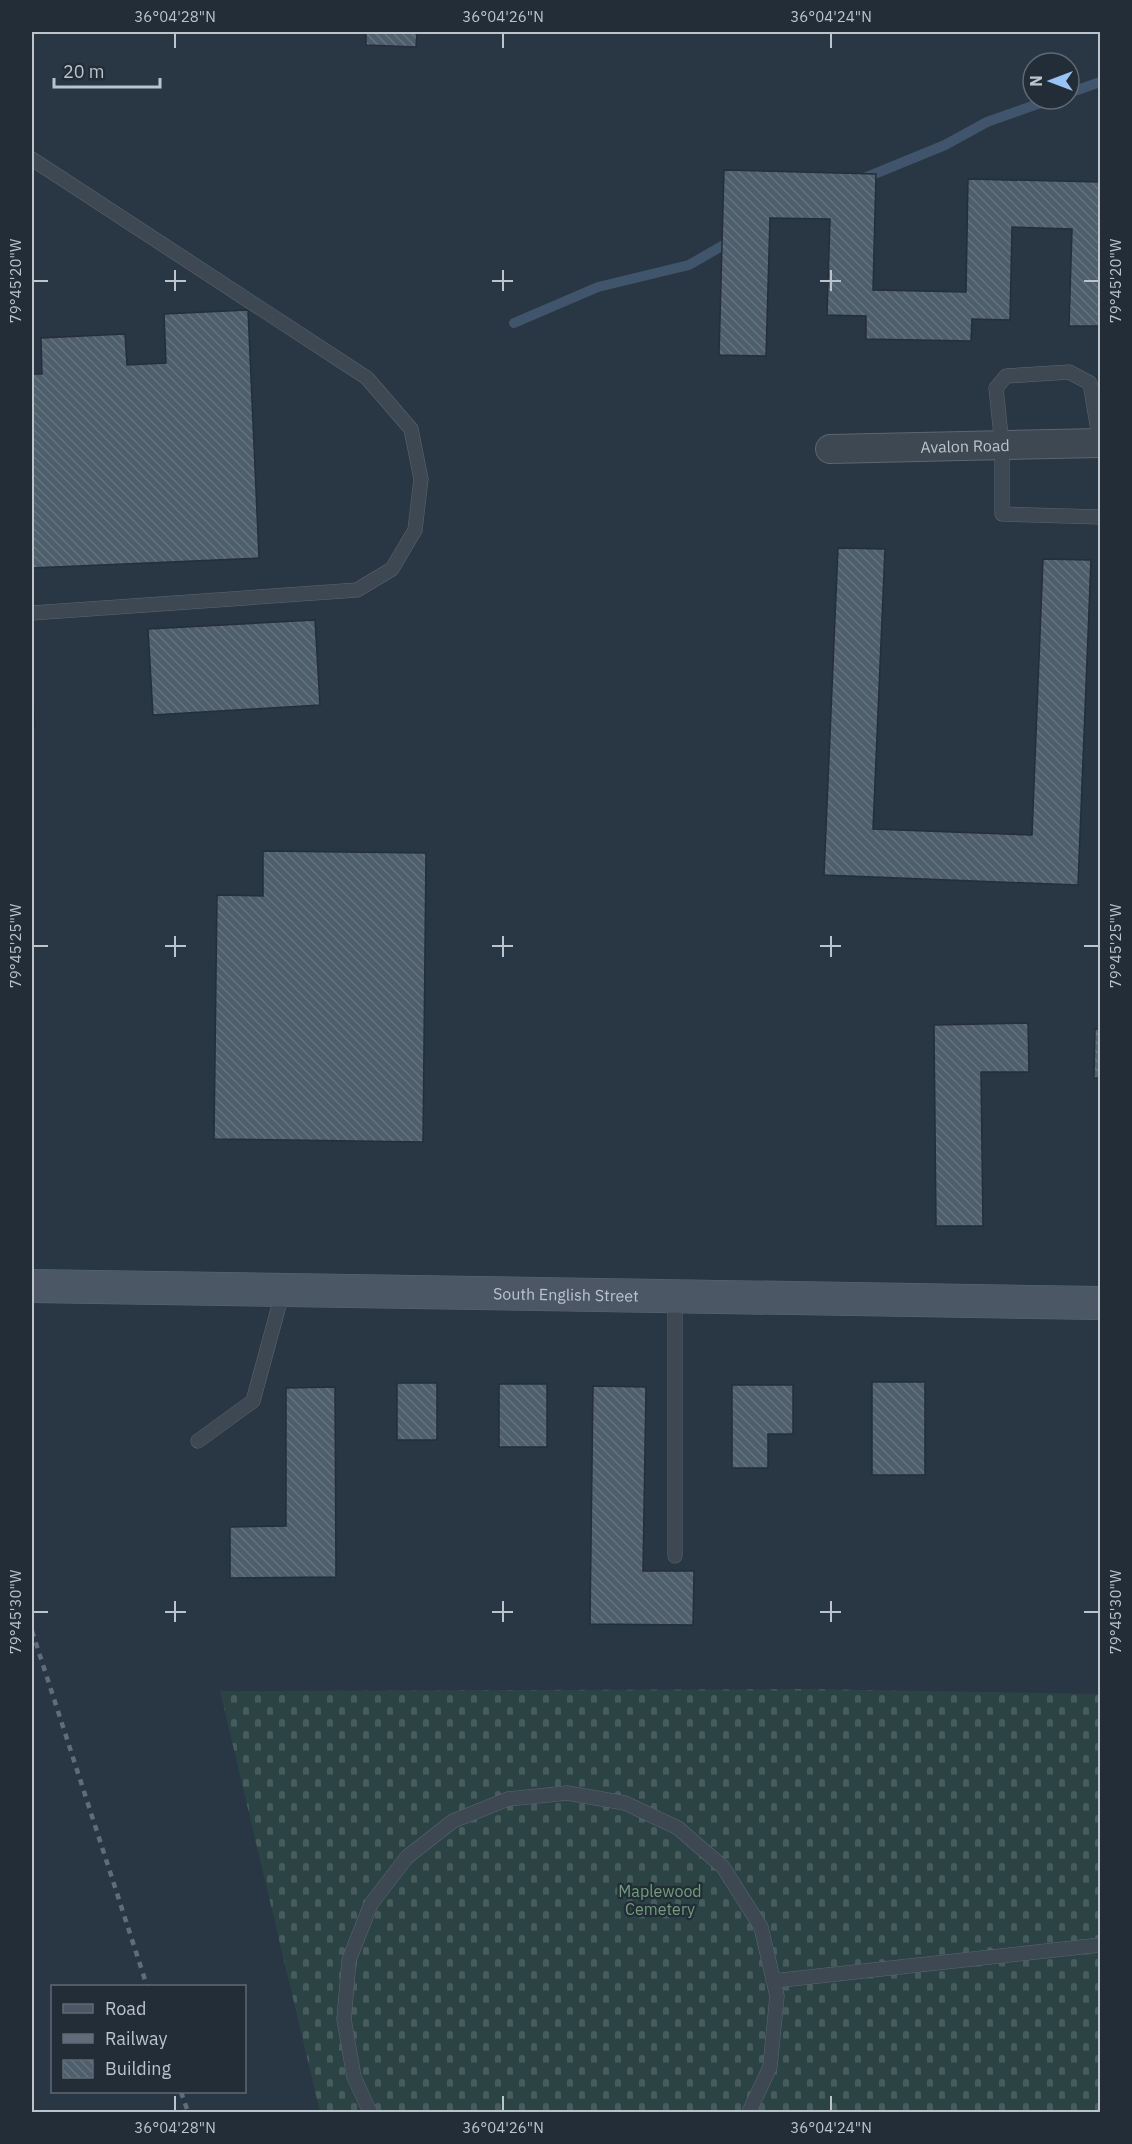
<svg xmlns="http://www.w3.org/2000/svg" width="1132" height="2144" font-family="'IBM Plex Sans',sans-serif">
	<defs>
		<pattern id="cemetery-stones" width="16" height="16" patternUnits="userSpaceOnUse" patternTransform="scale(1.5)"><rect width="16" height="16" fill="#2b4344"/><path d="M2 7V4a2 2 0 0 1 4 0v3zM10 15v-3a2 2 0 0 1 4 0v3z" fill="#485c5e"/></pattern>
		<pattern id="building-back-hatch" width="6" height="6" patternUnits="userSpaceOnUse" patternTransform="scale(1.5)"><rect width="6" height="6" fill="#4f5e6b"/><path d="M-1 5l2 2M0 0l6 6M5-1l2 2" fill="none" stroke="#66737f"/></pattern>
	</defs>
	<rect width="100%" height="100%" fill="#293643"/>
	<path fill="url(#cemetery-stones)" d="M808,1689L1100,1694V2112H320L220,1691Z"/>
	<g fill="none" stroke-linecap="round" stroke-linejoin="round">
		<path stroke="#40556b" stroke-width="10" d="M1069,93L1100,82
			M862,179L945,145L987,122L1052,99
			M514,323L598,287L689,265L734,239"/>
	</g>
	<path fill="url(#building-back-hatch)" stroke="#242f3a" stroke-width="1.5" d="M366,32H417L416,47L366,45Z
		M724,170L876,174L873,290L966,292L968,179L1100,182V326H1069L1072,229L1012,227L1010,320L972,319L971,341L866,339V316L827,315L830,219L770,218L766,356L719,355Z
		M248,310L259,558L32,568V374H42L41,338L125,334L127,365L166,363L164,314Z
		M838,548L885,549L873,829L1032,835L1043,559L1091,560L1078,885L824,875Z
		M315,620L320,705L153,715L148,629Z
		M32,682L35,726H32Z
		M263,851L426,853L423,1142L214,1139L217,895L263,896Z
		M1028,1023L1029,1072H981L983,1226H936L934,1025Z
		M1095,1029H1100V1078H1094Z
		M872,1382H925V1475H872Z
		M397,1383H437V1440H397Z
		M499,1384H547V1447H499Z
		M732,1385H793V1434H768V1468H732Z
		M593,1386L646,1387L643,1571H694L693,1625L590,1624Z
		M335,1387L336,1577L230,1578V1527L286,1526V1388Z"/>
	<g fill="none" stroke-linecap="round" stroke-linejoin="round">
		<defs>
			<path id="lane" d="M32,159L367,378L411,429L421,479L415,530L392,569L357,590L32,613
				M1100,442L1090,383L1069,372L1006,376L996,388L1002,445V514L1100,517
				M675,1296V1556
				M198,1441L253,1401L283,1291
				M773,1981L1100,1945
				M370,2112L354,2077L344,2019L349,1960L371,1904L407,1857L453,1821L508,1799L567,1793L625,1803L678,1828L723,1867L761,1927L777,1996L770,2067L749,2112"/>
			<g id="street">
				<path id="s1" d="M830,449L1100,443"/>
			</g>
			<g id="secondary">
				<path id="s2" d="M32,1286L1100,1303"/>
			</g>
		</defs>
		<use href="#lane" stroke="#5c6670" stroke-width="15"/>
		<use href="#street" stroke="#5c6670" stroke-width="30"/>
		<use href="#secondary" stroke="#5c6670" stroke-width="34"/>
		<use href="#lane" stroke="#3d4853" stroke-width="14"/>
		<use href="#street" stroke="#3d4853" stroke-width="28"/>
		<use href="#secondary" stroke="#4c5765" stroke-width="33"/>
		<path stroke="#606c79" stroke-width="4.5" stroke-dasharray="6 6" stroke-linecap="butt" d="M32,1631L147,1986
			M181,2092L188,2112"/>
	</g>
	<path fill="none" stroke="#bbc3cc" stroke-width="2" d="M175,33V48M503,33V48M831,33V48M175,270V291M503,270V291M831,270V291M33,281H48M165,281H186M492,281H513M820,281H841M1084,281H1099M175,936V957M503,936V957M831,936V957M33,946H48M165,946H186M492,946H513M820,946H841M1084,946H1099M175,1601V1622M503,1601V1622M831,1601V1622M33,1612H48M165,1612H186M492,1612H513M820,1612H841M1084,1612H1099M175,2096V2111M503,2096V2111M831,2096V2111"/>
	<g text-anchor="middle" dominant-baseline="central" stroke-width="4.5" stroke-linejoin="round" paint-order="stroke">
		<g font-size="16" fill="#bbc3cc" stroke="#222d38">
			<text stroke="none"><textPath href="#s1" startOffset="135">Avalon Road</textPath></text>
			<text stroke="none"><textPath href="#s2" startOffset="534">South English Street</textPath></text>
		</g>
		<g font-size="16" fill="#739c79" stroke="#222d38">
			<text x="660" y="1891">Maplewood<tspan x="660" dy="18">Cemetery</tspan></text>
		</g>
	</g>
	<rect width="1132" height="2144" fill="none" stroke="#222d38" stroke-width="66"/>
	<rect x="51" y="1985" width="195" height="108" fill="#222d38" stroke="#5f6973" stroke-width="1.5"/>
	<rect x="63" y="2004" width="30" height="9" fill="#4c5765" stroke="#5f6973" stroke-width="1.5"/>
	<text x="105" y="2015" font-size="18" fill="#bbc3cc">Road</text>
	<rect x="63" y="2034" width="30" height="9" fill="#606c79" stroke="#5f6973" stroke-width="1.5"/>
	<text x="105" y="2045" font-size="18" fill="#bbc3cc">Railway</text>
	<rect x="63" y="2060" width="30" height="18" fill="url(#building-back-hatch)" stroke="#5f6973" stroke-width="1.5"/>
	<text x="105" y="2075" font-size="18" fill="#bbc3cc">Building</text>
	<g transform="translate(1051 81) rotate(270)"><circle r="28" fill="#222d38" stroke="#5f6973" stroke-width="1.5"/>
	<path d="M0-4.5L10 22L0 15L-10 22Z" fill="#98c3f4"/>
	<text y="-9" font-size="16" font-weight="bold" text-anchor="middle" fill="#bbc3cc">N</text>
	</g>
	<path d="M54 78v9h106v-9" fill="none" stroke="#bbc3cc" stroke-width="3"/>
	<text x="63" y="78" font-size="18" fill="#bbc3cc" stroke="#222d38" stroke-width="4.5" paint-order="stroke">20 m</text>
	<rect x="33" y="33" width="1066" height="2078" fill="none" stroke="#bbc3cc" stroke-width="2"/>
	<g font-size="15" text-anchor="middle" fill="#bbc3cc">
		<text x="175" y="22">36°04'28"N</text>
		<text x="503" y="22">36°04'26"N</text>
		<text x="831" y="22">36°04'24"N</text>
		<text transform="translate(1116 281) rotate(-90)" y="5">79°45'20"W</text>
		<text transform="translate(16 281) rotate(-90)" y="5">79°45'20"W</text>
		<text transform="translate(1116 946) rotate(-90)" y="5">79°45'25"W</text>
		<text transform="translate(16 946) rotate(-90)" y="5">79°45'25"W</text>
		<text transform="translate(1116 1612) rotate(-90)" y="5">79°45'30"W</text>
		<text transform="translate(16 1612) rotate(-90)" y="5">79°45'30"W</text>
		<text x="175" y="2133">36°04'28"N</text>
		<text x="503" y="2133">36°04'26"N</text>
		<text x="831" y="2133">36°04'24"N</text>
	</g>
</svg>
